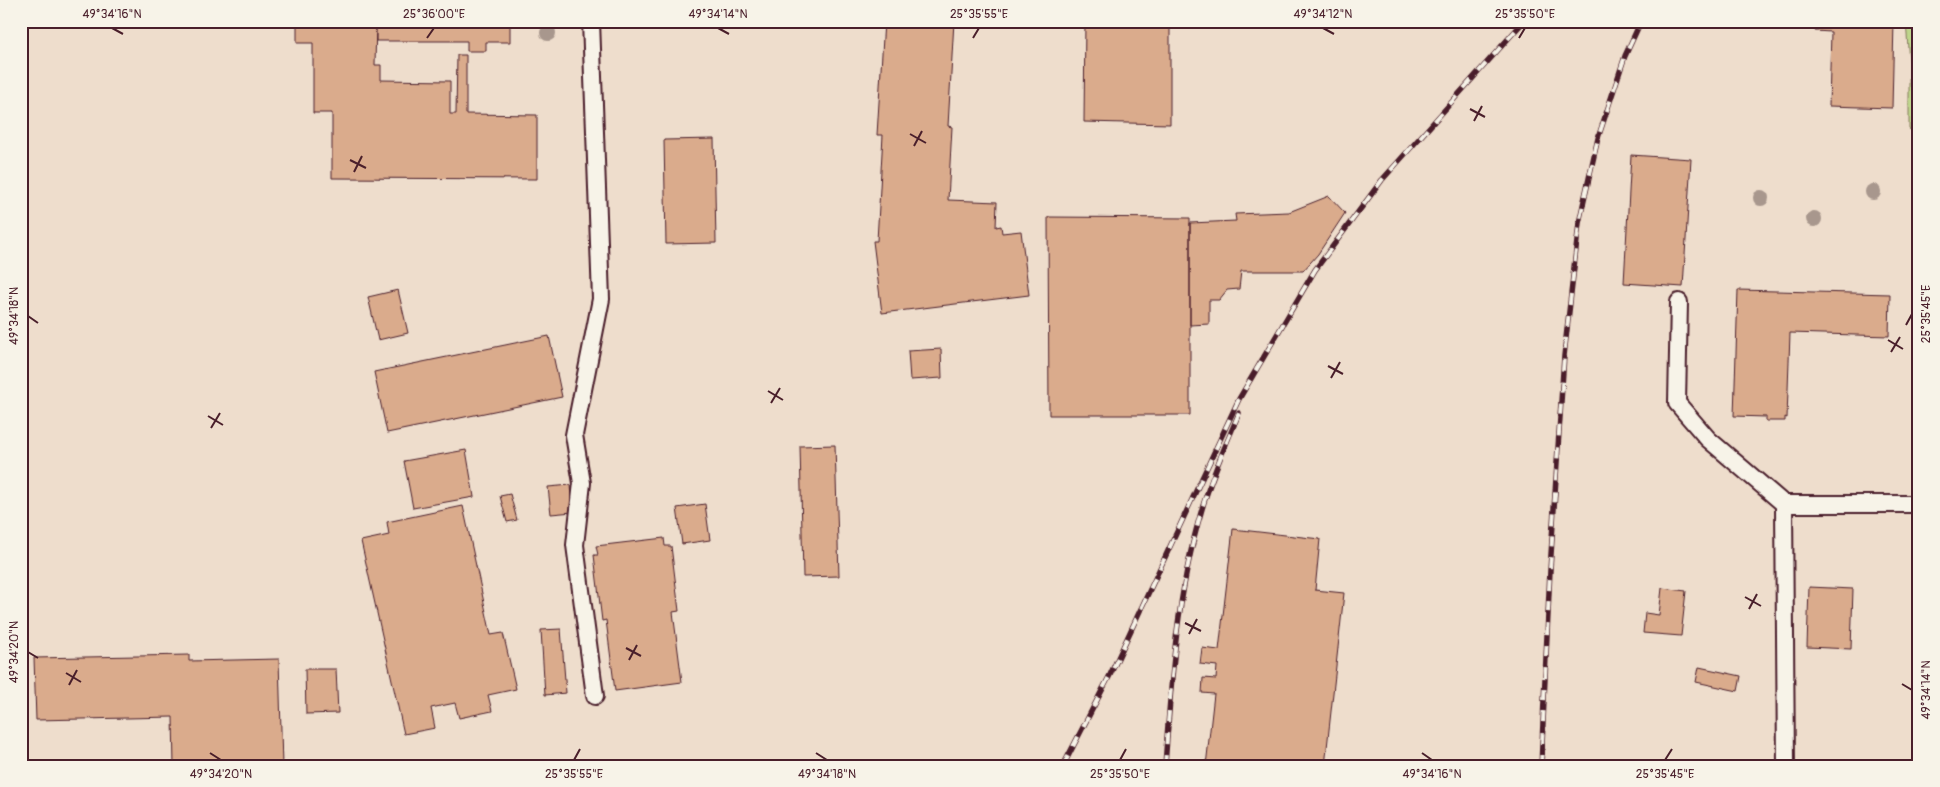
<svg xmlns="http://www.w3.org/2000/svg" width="1940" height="787" font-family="Pangolin,sans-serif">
	<rect width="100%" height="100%" fill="#f7f3e8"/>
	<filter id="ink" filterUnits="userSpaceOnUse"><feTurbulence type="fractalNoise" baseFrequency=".02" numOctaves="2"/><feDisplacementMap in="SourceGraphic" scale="10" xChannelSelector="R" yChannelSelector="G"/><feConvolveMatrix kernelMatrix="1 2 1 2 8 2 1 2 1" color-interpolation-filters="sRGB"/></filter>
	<g filter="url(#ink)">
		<path fill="#edc" d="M21,21H1919V766H21Z"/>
		<path fill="#bed58b" stroke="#847a5b" d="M1906,21H1919V136L1909,129V62Z"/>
		<path fill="#daab8c" stroke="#4a1f2b" d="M297,21H376L375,65H381V80L450,81V114H456L457,55H466V114L537,115V179L332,178V113H313V43H297Z
			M376,21H510V42H486V51H467V41H376Z
			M884,21H954L948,126L952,127L948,200L997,202L996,227L1001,226L1002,233L1021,231L1029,295L882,313L873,241H877L883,135H877Z
			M1085,21H1170V124L1084,122Z
			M1815,21H1894L1892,108L1829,106L1831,32L1815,31Z
			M714,139L716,243L666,244L664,140Z
			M1631,155L1691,159L1683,287L1624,283Z
			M1329,196L1345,213L1318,254L1303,271H1241L1239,289L1227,290L1219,300H1209V324L1190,325V223L1236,221L1235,214L1289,212Z
			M1048,217L1190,218V415H1049Z
			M398,290L408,333L378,340L368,297Z
			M1738,290L1890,294L1889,336L1790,333L1787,418L1785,417V421H1766V417L1734,416Z
			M549,336L562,397L387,433L374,372Z
			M941,349L942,378L910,380L908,351Z
			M835,445L839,576L803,577L800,446Z
			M466,450L474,497L413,508L404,461Z
			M571,485L573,512L551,514L548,487Z
			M510,494L517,520L507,522L500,496Z
			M705,504L710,540L682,544L677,508Z
			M463,506L491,635L503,633L516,689L488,695L492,711L459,718L455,703L431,708L435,728L404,734L361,541L389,535L387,522Z
			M1233,529L1320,539L1315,590L1344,593L1325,766H1206L1214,694L1202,693L1203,678L1216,679L1217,666L1200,664L1202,648L1219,650Z
			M664,538L665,546H671L679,611L673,612L682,682L615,691L606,620L602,621L594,555H598L596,546Z
			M1809,587L1853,589L1851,649L1807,647Z
			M1662,588L1686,591L1681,636L1643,633L1645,613L1659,615Z
			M561,629L566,693L545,695L541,630Z
			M189,655V661L279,659L282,766H174L173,717L36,720L34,658Z
			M1699,667L1741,676L1738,691L1696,682Z
			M305,669H336L338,713L306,714Z
			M1639,763L1680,764V766H1639Z"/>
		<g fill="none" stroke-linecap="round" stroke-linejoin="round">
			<defs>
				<path id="lane" d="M591,21L601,299L574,435L582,483L575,545L595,696
					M1679,302L1677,403L1708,439L1784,504H1919
					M1784,504L1786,766"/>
			</defs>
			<use href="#lane" stroke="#4a1f2b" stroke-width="20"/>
			<use href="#lane" stroke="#f7f3e8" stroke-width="16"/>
			<defs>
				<path id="rail" d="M1063,766L1110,675L1239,399L1315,270L1382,180L1524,21
					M1165,766C1171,680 1177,592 1202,509C1211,477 1226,445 1239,413
					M1541,766L1550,570L1564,356L1579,223L1598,138L1625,56L1641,21"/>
			</defs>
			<use href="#rail" stroke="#4a1f2b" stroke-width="5.5"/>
			<use href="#rail" stroke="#f7f3e8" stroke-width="4" stroke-dasharray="11" stroke-linecap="butt"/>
		</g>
		<g fill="#a8978d">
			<circle cx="548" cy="33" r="8"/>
			<circle cx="1873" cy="192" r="8"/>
			<circle cx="1761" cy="198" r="8"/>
			<circle cx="1814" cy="219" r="8"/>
		</g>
	</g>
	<path fill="none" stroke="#4a1f2b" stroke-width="2" d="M112,28L123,34M718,28L729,34M1323,28L1334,34M427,38L434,28M973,38L979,28M1519,38L1525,28M1470,109L1485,117M1474,121L1482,106M910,134L926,143M914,146L922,131M350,160L366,168M354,172L362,156M28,316L38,323M1906,325L1912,314M1888,340L1903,349M1891,352L1900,337M1328,366L1343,374M1331,378L1340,362M768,391L783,400M771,403L780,388M208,416L223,425M211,428L220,413M1745,597L1761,606M1749,609L1757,594M1185,623L1201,631M1189,634L1197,619M626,648L641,656M28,652L38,658M629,660L637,645M66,673L81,682M1902,684L1912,690M69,685L77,670M210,753L221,760M816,753L827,760M1422,753L1432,760M574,760L580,749M1120,760L1126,749M1665,760L1672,749"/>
	<rect width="1940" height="787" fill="none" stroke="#f7f3e8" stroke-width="55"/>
	<rect x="28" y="28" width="1884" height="732" fill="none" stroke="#4a1f2b" stroke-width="2"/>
	<g font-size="12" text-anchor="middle" fill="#4a1f2b">
		<text x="112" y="18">49°34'16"N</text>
		<text x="434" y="18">25°36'00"E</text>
		<text x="718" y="18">49°34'14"N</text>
		<text x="979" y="18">25°35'55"E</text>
		<text x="1323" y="18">49°34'12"N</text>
		<text x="1525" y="18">25°35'50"E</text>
		<text transform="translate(1926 314) rotate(-90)" y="4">25°35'45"E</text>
		<text transform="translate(14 316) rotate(-90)" y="4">49°34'18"N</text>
		<text transform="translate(14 652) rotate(-90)" y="4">49°34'20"N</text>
		<text transform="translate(1926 690) rotate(-90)" y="4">49°34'14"N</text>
		<text x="221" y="778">49°34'20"N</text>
		<text x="574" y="778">25°35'55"E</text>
		<text x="827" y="778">49°34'18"N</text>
		<text x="1120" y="778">25°35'50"E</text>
		<text x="1432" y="778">49°34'16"N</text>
		<text x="1665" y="778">25°35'45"E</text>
	</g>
</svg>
